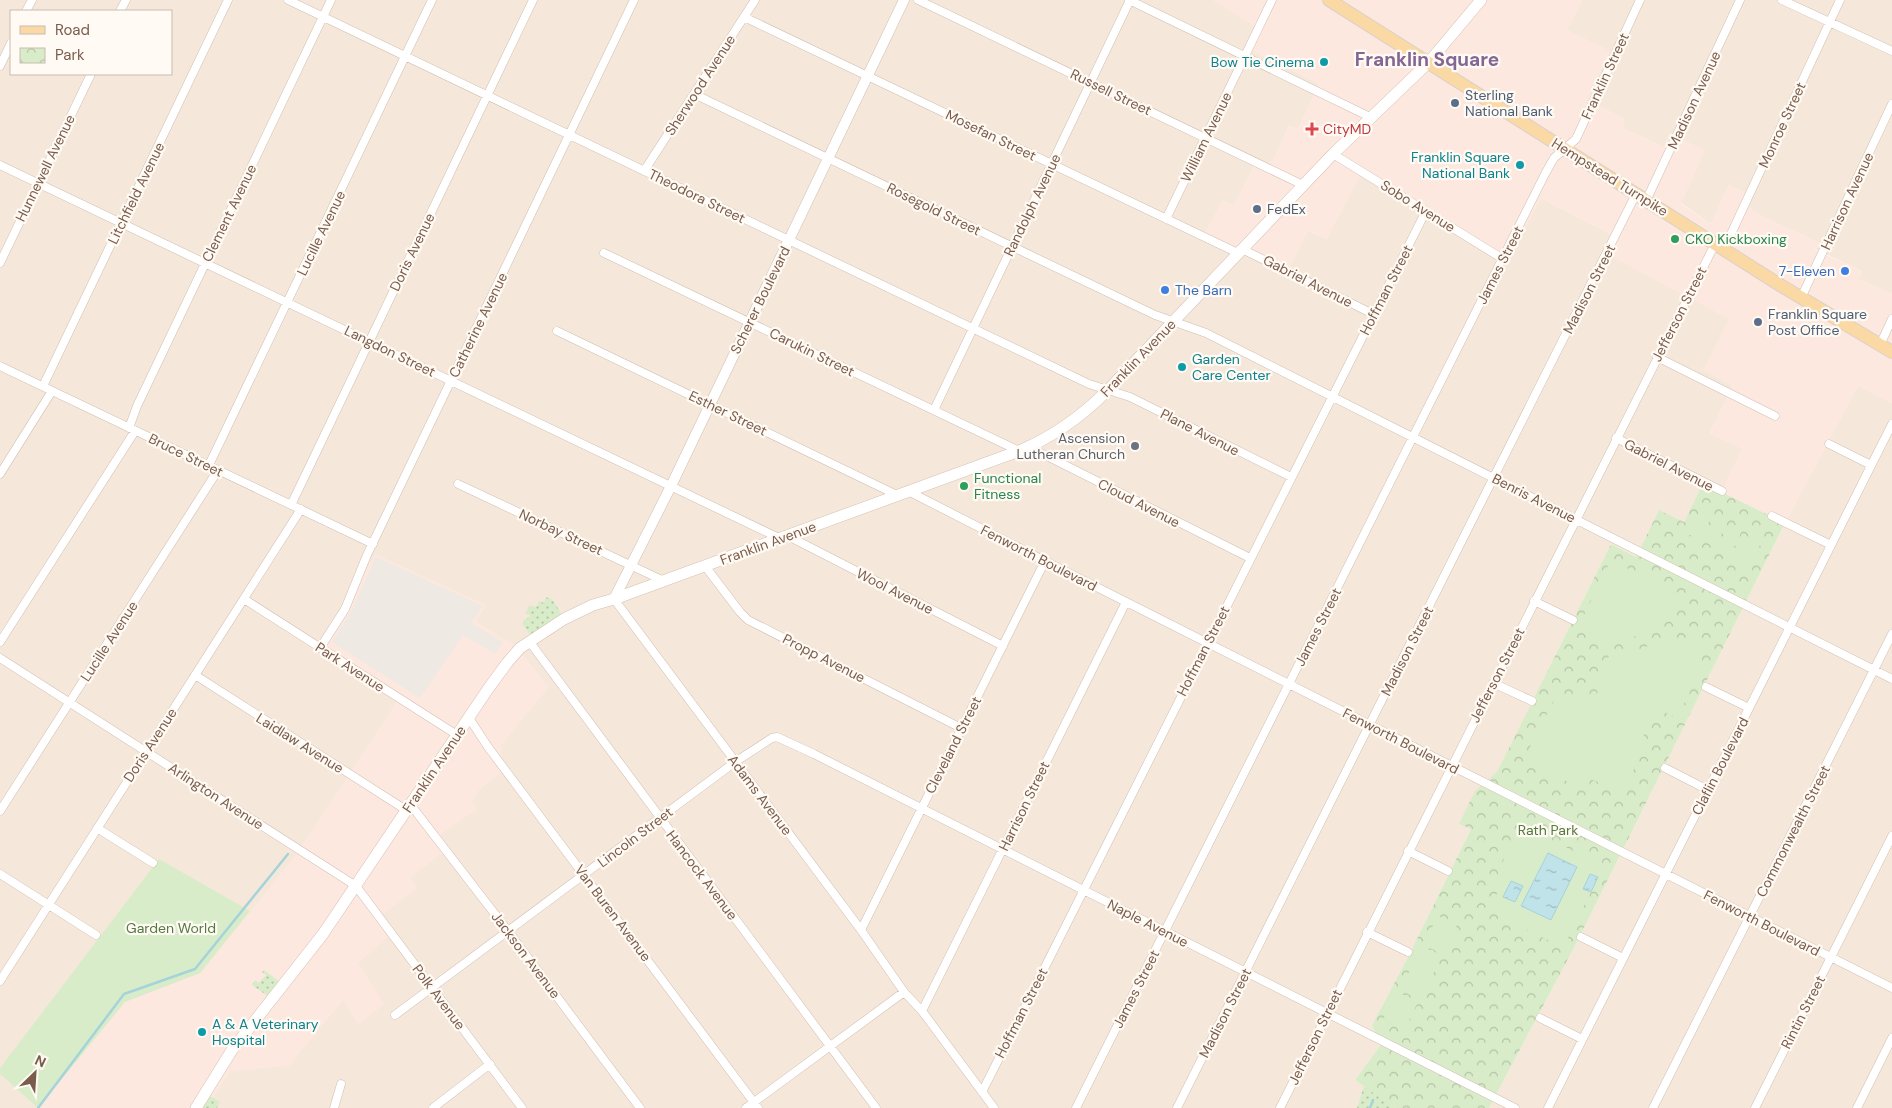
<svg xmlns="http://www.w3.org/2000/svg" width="1892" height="1108" font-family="'DM Sans',sans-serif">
	<defs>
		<pattern id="grass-dots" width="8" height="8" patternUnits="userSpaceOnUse" patternTransform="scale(1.25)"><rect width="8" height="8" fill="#d8ecc9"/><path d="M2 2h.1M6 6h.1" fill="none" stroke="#b4c2a5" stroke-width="1.8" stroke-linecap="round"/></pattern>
		<pattern id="park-crowns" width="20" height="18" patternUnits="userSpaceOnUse" patternTransform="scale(1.25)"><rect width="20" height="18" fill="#d8ecc9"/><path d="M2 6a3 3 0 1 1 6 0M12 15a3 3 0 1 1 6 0" fill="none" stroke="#b4c2a5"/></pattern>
		<pattern id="water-ripples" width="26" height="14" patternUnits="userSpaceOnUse" patternTransform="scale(1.25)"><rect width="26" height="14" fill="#bfe3e8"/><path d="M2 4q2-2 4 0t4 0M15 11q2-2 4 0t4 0" fill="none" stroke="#a0bbbe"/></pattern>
	</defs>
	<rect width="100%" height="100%" fill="#fdf6ec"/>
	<path fill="#f5e8da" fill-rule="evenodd" d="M0,0H1214L1262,30L1253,51L1320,84L1298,129L1289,126L1273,161L1254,166L1234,206L1223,201L1203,237L1308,231L1327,239L1356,168L1535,195L1616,237L1608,254L1730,319L1704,370L1733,386L1710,433L1743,449L1721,492L1703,483L1684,522L1659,511L1636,557L1611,544L1497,773L1475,791L1471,829L1407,959L1372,1025L1380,1046L1355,1080L1395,1108H0ZM11,11H171V74H11Z
		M1582,0H1892V294L1858,279L1862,271L1815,249L1819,243L1753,212L1743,192L1729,185L1711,224L1681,203L1685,141L1670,134L1664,147L1622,128L1625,119L1587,101L1567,30Z
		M1858,385L1892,403V1108H1489L1577,942L1785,523Z"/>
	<path fill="#fde8e0" d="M1214,0H1582L1567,30L1610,51L1587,101L1625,119L1622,128L1664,147L1670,134L1705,150L1681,204L1711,224L1729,185L1743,192L1753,212L1819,243L1815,250L1862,271L1859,279L1892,294V403L1858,386L1785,523L1721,492L1742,449L1710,433L1733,386L1704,370L1729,319L1607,254L1616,237L1541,198L1506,265L1360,176L1327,239L1308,231L1288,271L1245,249L1239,254L1203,238L1222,201L1234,206L1254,166L1273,161L1289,126L1298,129L1320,84L1252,51L1261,30Z
		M375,554L486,605L476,622L514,645L549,687L501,745L502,772L479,790L472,802L477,809L441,834L443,852L410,878L418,888L379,917L391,934L358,963L384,1004L358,1024L343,1000L289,1066L230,1071L207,1108H38L125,1002L201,973L295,856L398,700L325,647Z"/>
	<path fill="#efe9e4" d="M376,557L483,606L471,623L503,642L495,654L463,635L420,698L332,642L352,610Z"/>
	<path fill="url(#grass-dots)" d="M546,597L553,600L564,619L533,638L523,625L524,620L530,617V615L525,614L530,605L536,607L539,601L544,603Z
		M264,970L284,985L272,999L252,985L255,980L259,983L266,975L262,972Z
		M1364,1086L1395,1108H1357Z
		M205,1093L220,1102L217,1108H196Z"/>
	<path fill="url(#park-crowns)" d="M1703,483L1785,523L1577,942L1489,1108H1395L1355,1080L1380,1046L1372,1025L1407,959L1471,829L1459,824L1475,791L1497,772L1611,544L1636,557L1659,510L1684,522Z"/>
	<path fill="#d8ecc9" d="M1701,508L1713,514L1700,540L1688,534Z
		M1716,515L1728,521L1715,547L1703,541Z
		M1730,523L1743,529L1730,555L1718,549Z
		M1750,533L1763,539L1750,565L1738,559Z
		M1616,563L1679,593L1680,601C1674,608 1669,616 1662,622C1643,640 1618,640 1594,638L1581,621L1609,564Z
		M1664,639L1702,643L1699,673L1679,714L1672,716L1653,706L1627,791L1589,779L1580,789L1525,757L1558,693L1583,699L1593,707L1611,649L1630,654Z
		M1521,825L1604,866L1566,942L1556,937L1553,943L1489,910L1506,875L1498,871Z
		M159,859L250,911L200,973L125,1002L38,1108L0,1074V1068Z
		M1438,916L1457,925L1443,954L1423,945Z
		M1422,946L1442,956L1420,1000L1400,990Z
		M1397,992L1418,1002L1404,1031L1383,1020Z"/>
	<path fill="url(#water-ripples)" stroke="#a5d3da" d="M1548,853L1577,867L1551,920L1521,906Z
		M1590,874L1598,877L1591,892L1583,889Z
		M1511,881L1523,886L1515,902L1503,897Z"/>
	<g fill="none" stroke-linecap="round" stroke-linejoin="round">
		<path stroke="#a5d3da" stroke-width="2.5" d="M38,1108L124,994L195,969L288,854
			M1370,1108L1373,1100"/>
		<defs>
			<path id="minor" d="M288,0L1089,384L1130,397L1291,477
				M918,0L1303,185
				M1129,0L1370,117
				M1782,0L1892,51
				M26,11L32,0
				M120,11L126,0
				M744,17L1238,253
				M0,66L11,43
				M694,94L1155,315L1206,333L1892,679
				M1333,154L1503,259
				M0,165L779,538
				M644,171L755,0
				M1646,201L1740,0
				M1166,219L1272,0
				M1242,249L1373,314
				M1724,249L1840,0
				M604,253L1019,451
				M0,263L91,74
				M1801,298L1892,104
				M557,331L899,496
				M1880,345L1892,319
				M1657,357L1775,416
				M0,366L373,544
				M43,386L228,0
				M934,410L1130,0
				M129,428L137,406L331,0
				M1616,438L1722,491
				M1829,444L1871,465
				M1029,447L1250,558
				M209,465L432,0
				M0,474L52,391
				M458,484L664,581
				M910,492L1045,561L1892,988
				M291,505L533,0
				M1772,516L1831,545
				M788,536L1003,646
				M705,566L740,612L748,620L961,728
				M244,599L457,735
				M614,599L861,930L904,992L922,1011L994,1108
				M1534,601L1573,620
				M529,641L876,1108
				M0,642L135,431
				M320,648L345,609L367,555L634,0
				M0,658L356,886L522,1108
				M195,675L406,810
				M1493,683L1532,701
				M1706,687L1749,708
				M469,718L488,747L758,1108
				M1665,768L1708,790
				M410,804L508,931L640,1108
				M0,811L218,470
				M97,828L153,863
				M1408,851L1448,871
				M0,874L96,935
				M861,930L1045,561
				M1367,932L1408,952
				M1581,937L1623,958
				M0,981L301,509
				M922,1011L1126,602
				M395,1015L735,762L772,738L777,737L814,754L1515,1108
				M1540,1018L1582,1039
				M982,1092L1426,211
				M334,1108L341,1084
				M433,1108L490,1064
				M746,1108L904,992
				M1076,1108L1545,174L1554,158L1576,139L1640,0
				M1177,1108L1636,194
				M1280,1108L1715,244
				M1548,1108L1892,424
				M1653,1108L1892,634
				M1755,1108L1892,836
				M1857,1108L1892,1038"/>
			<path id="tertiary" d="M614,599L671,486L904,0"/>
			<path id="secondary" d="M196,1108L232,1050L323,934L488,689L507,663L520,648L564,619L593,605L614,599L1019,451C1053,437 1082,416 1108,390L1333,154L1429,62L1481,0"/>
			<path id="primary" d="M1329,0L1780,285L1892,352"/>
		</defs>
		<use href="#minor" stroke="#d1beb0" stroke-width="9"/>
		<use href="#tertiary" stroke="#d1beb0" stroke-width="11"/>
		<use href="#secondary" stroke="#d6c0b0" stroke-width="12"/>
		<use href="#primary" stroke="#dad1cd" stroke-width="14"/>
		<use href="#minor" stroke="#fff" stroke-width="8"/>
		<use href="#tertiary" stroke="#fff" stroke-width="10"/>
		<use href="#secondary" stroke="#fff" stroke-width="11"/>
		<use href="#primary" stroke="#fbd9a5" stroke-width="12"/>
	</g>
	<g fill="#0f9aa8" stroke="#fffaf3" stroke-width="2">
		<circle cx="1324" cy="62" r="5"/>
		<circle cx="1520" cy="165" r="5"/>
		<circle cx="1182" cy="367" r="5"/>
		<circle cx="202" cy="1032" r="5"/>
	</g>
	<g fill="#5c6f8a" stroke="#fffaf3" stroke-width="2">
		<circle cx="1455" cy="103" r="5"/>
		<circle cx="1257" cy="209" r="5"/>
		<circle cx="1758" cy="322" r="5"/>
	</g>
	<path fill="#e0444e" stroke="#fffaf3" stroke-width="2" d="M1309.5 121.5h5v5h5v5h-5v5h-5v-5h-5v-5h5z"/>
	<g fill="#2e9e5b" stroke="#fffaf3" stroke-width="2">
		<circle cx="1675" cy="239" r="5"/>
		<circle cx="964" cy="486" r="5"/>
	</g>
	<g fill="#3f7fe0" stroke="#fffaf3" stroke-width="2">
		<circle cx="1845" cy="271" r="5"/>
		<circle cx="1165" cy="290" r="5"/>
	</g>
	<circle fill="#6b7280" stroke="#fffaf3" stroke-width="2" cx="1135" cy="446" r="5"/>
	<g text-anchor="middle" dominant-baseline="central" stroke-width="4.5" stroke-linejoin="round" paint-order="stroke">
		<g font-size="14" fill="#0d838f" stroke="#fffaf3" text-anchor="end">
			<text x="1314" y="62">Bow Tie Cinema</text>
			<text x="1510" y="157">Franklin Square<tspan x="1510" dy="16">National Bank</tspan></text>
			<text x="1192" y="359" text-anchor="start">Garden<tspan x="1192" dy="16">Care Center</tspan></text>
			<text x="212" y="1024" text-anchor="start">A &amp; A Veterinary<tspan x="212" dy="16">Hospital</tspan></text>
		</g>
		<g font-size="14" fill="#7a5c4d" stroke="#fffaf3">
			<text transform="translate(1605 76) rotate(-65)">Franklin Street</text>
			<text transform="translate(700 85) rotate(-57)">Sherwood Avenue</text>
			<text transform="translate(1111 92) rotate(26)">Russell Street</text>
			<text transform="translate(1694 100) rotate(-65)">Madison Avenue</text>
			<text transform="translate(1782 125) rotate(-65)">Monroe Street</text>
			<text transform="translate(991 135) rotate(26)">Mosefan Street</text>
			<text transform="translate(1206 137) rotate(-64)">William Avenue</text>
			<text transform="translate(45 168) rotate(-64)">Hunnewell Avenue</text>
			<text transform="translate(1610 177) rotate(32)">Hempstead Turnpike</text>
			<text transform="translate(136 193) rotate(-64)">Litchfield Avenue</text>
			<text transform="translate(697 196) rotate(26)">Theodora Street</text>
			<text transform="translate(1847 201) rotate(-65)">Harrison Avenue</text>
			<text transform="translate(1032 205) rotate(-64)">Randolph Avenue</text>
			<text transform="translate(1418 206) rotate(32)">Sobo Avenue</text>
			<text transform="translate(934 209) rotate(26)">Rosegold Street</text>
			<text transform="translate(229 213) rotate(-64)">Clement Avenue</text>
			<text transform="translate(321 233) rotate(-64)">Lucille Avenue</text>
			<text transform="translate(412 252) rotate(-64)">Doris Avenue</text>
			<text transform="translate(1500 265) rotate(-63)">James Street</text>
			<text transform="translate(1308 281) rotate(27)">Gabriel Avenue</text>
			<text transform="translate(1589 289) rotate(-63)">Madison Street</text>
			<text transform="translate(1386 290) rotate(-63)">Hoffman Street</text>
			<text transform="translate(760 300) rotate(-64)">Scherer Boulevard</text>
			<text transform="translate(1679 314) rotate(-63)">Jefferson Street</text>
			<text transform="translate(478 325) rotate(-64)">Catherine Avenue</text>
			<text transform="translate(390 351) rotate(26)">Langdon Street</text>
			<text transform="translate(812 352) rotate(26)">Carukin Street</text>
			<text transform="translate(1138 358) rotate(-46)">Franklin Avenue</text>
			<text transform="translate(728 413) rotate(26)">Esther Street</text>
			<text transform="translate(1200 432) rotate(27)">Plane Avenue</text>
			<text transform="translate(186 455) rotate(26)">Bruce Street</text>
			<text transform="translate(1669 465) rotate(27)">Gabriel Avenue</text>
			<text transform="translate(1534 498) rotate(27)">Benris Avenue</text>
			<text transform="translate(1139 503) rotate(27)">Cloud Avenue</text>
			<text transform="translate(561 532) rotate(25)">Norbay Street</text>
			<text transform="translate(768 543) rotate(-20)">Franklin Avenue</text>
			<text transform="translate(1039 558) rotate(27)">Fenworth Boulevard</text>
			<text transform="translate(895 591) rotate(27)">Wool Avenue</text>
			<text transform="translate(1318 627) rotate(-63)">James Street</text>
			<text transform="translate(109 641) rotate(-57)">Lucille Avenue</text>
			<text transform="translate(1203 651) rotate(-63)">Hoffman Street</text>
			<text transform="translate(1407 651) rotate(-63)">Madison Street</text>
			<text transform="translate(824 658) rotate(27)">Propp Avenue</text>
			<text transform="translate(350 667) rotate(33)">Park Avenue</text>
			<text transform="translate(1497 675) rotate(-63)">Jefferson Street</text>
			<text transform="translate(1401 741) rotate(27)">Fenworth Boulevard</text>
			<text transform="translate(300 743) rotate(32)">Laidlaw Avenue</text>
			<text transform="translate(150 745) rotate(-57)">Doris Avenue</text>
			<text transform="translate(953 745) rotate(-63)">Cleveland Street</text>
			<text transform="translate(1720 766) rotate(-63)">Claflin Boulevard</text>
			<text transform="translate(434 769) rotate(-56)">Franklin Avenue</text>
			<text transform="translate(760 795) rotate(53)">Adams Avenue</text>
			<text transform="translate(216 796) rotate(33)">Arlington Avenue</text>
			<text transform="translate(1024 806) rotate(-64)">Harrison Street</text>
			<text transform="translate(1793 831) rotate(-63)">Commonwealth Street</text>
			<text transform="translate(635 837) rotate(-37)">Lincoln Street</text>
			<text transform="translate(702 875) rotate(53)">Hancock Avenue</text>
			<text transform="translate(613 913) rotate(53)">Van Buren Avenue</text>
			<text transform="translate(1148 923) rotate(27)">Naple Avenue</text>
			<text transform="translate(1762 923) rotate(27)">Fenworth Boulevard</text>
			<text transform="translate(526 955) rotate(53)">Jackson Avenue</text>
			<text transform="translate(1136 989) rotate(-63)">James Street</text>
			<text transform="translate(439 997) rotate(53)">Polk Avenue</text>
			<text transform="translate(1803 1012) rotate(-63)">Rintin Street</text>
			<text transform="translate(1021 1013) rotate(-63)">Hoffman Street</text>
			<text transform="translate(1225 1013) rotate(-63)">Madison Street</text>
			<text transform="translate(1315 1037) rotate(-64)">Jefferson Street</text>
		</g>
		<g font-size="14" fill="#4e5e75" stroke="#fffaf3" text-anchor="start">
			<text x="1465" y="95">Sterling<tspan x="1465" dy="16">National Bank</tspan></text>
			<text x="1267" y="209">FedEx</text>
			<text x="1768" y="314">Franklin Square<tspan x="1768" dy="16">Post Office</tspan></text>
		</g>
		<g font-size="14" fill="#be3a42" stroke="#fffaf3" text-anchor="start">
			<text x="1323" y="129">CityMD</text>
		</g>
		<g font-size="14" fill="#27864d" stroke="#fffaf3" text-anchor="start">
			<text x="1685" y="239">CKO Kickboxing</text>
			<text x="974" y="478">Functional<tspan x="974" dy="16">Fitness</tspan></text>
		</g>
		<g font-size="14" fill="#366cbe" stroke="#fffaf3" text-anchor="end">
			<text x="1835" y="271">7-Eleven</text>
			<text x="1175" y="290" text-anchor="start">The Barn</text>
		</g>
		<g font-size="14" fill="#5b616d" stroke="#fffaf3" text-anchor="end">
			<text x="1125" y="438">Ascension<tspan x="1125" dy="16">Lutheran Church</tspan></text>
		</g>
		<g font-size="14" fill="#537a41" stroke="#fffaf3">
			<text x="1548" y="830">Rath Park</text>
			<text x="171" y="928">Garden World</text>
		</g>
		<g font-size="19" font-weight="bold" fill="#846695" stroke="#fffaf3">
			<text x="1427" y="59">Franklin Square</text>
		</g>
	</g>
	<rect x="10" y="10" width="162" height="65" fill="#fffaf3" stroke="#cabbb1"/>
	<rect x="20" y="26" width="25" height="8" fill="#fbd9a5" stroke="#cabbb1"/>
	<text x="55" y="35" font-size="15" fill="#7a5c4d">Road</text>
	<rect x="20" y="48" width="25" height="15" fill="url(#park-crowns)" stroke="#cabbb1"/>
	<text x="55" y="60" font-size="15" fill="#7a5c4d">Park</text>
	<g transform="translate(35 1073) rotate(25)" stroke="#fffaf3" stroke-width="4" paint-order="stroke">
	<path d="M0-4L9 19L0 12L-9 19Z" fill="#7a5c4d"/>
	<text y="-8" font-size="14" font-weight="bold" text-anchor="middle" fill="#7a5c4d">N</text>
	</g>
</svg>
